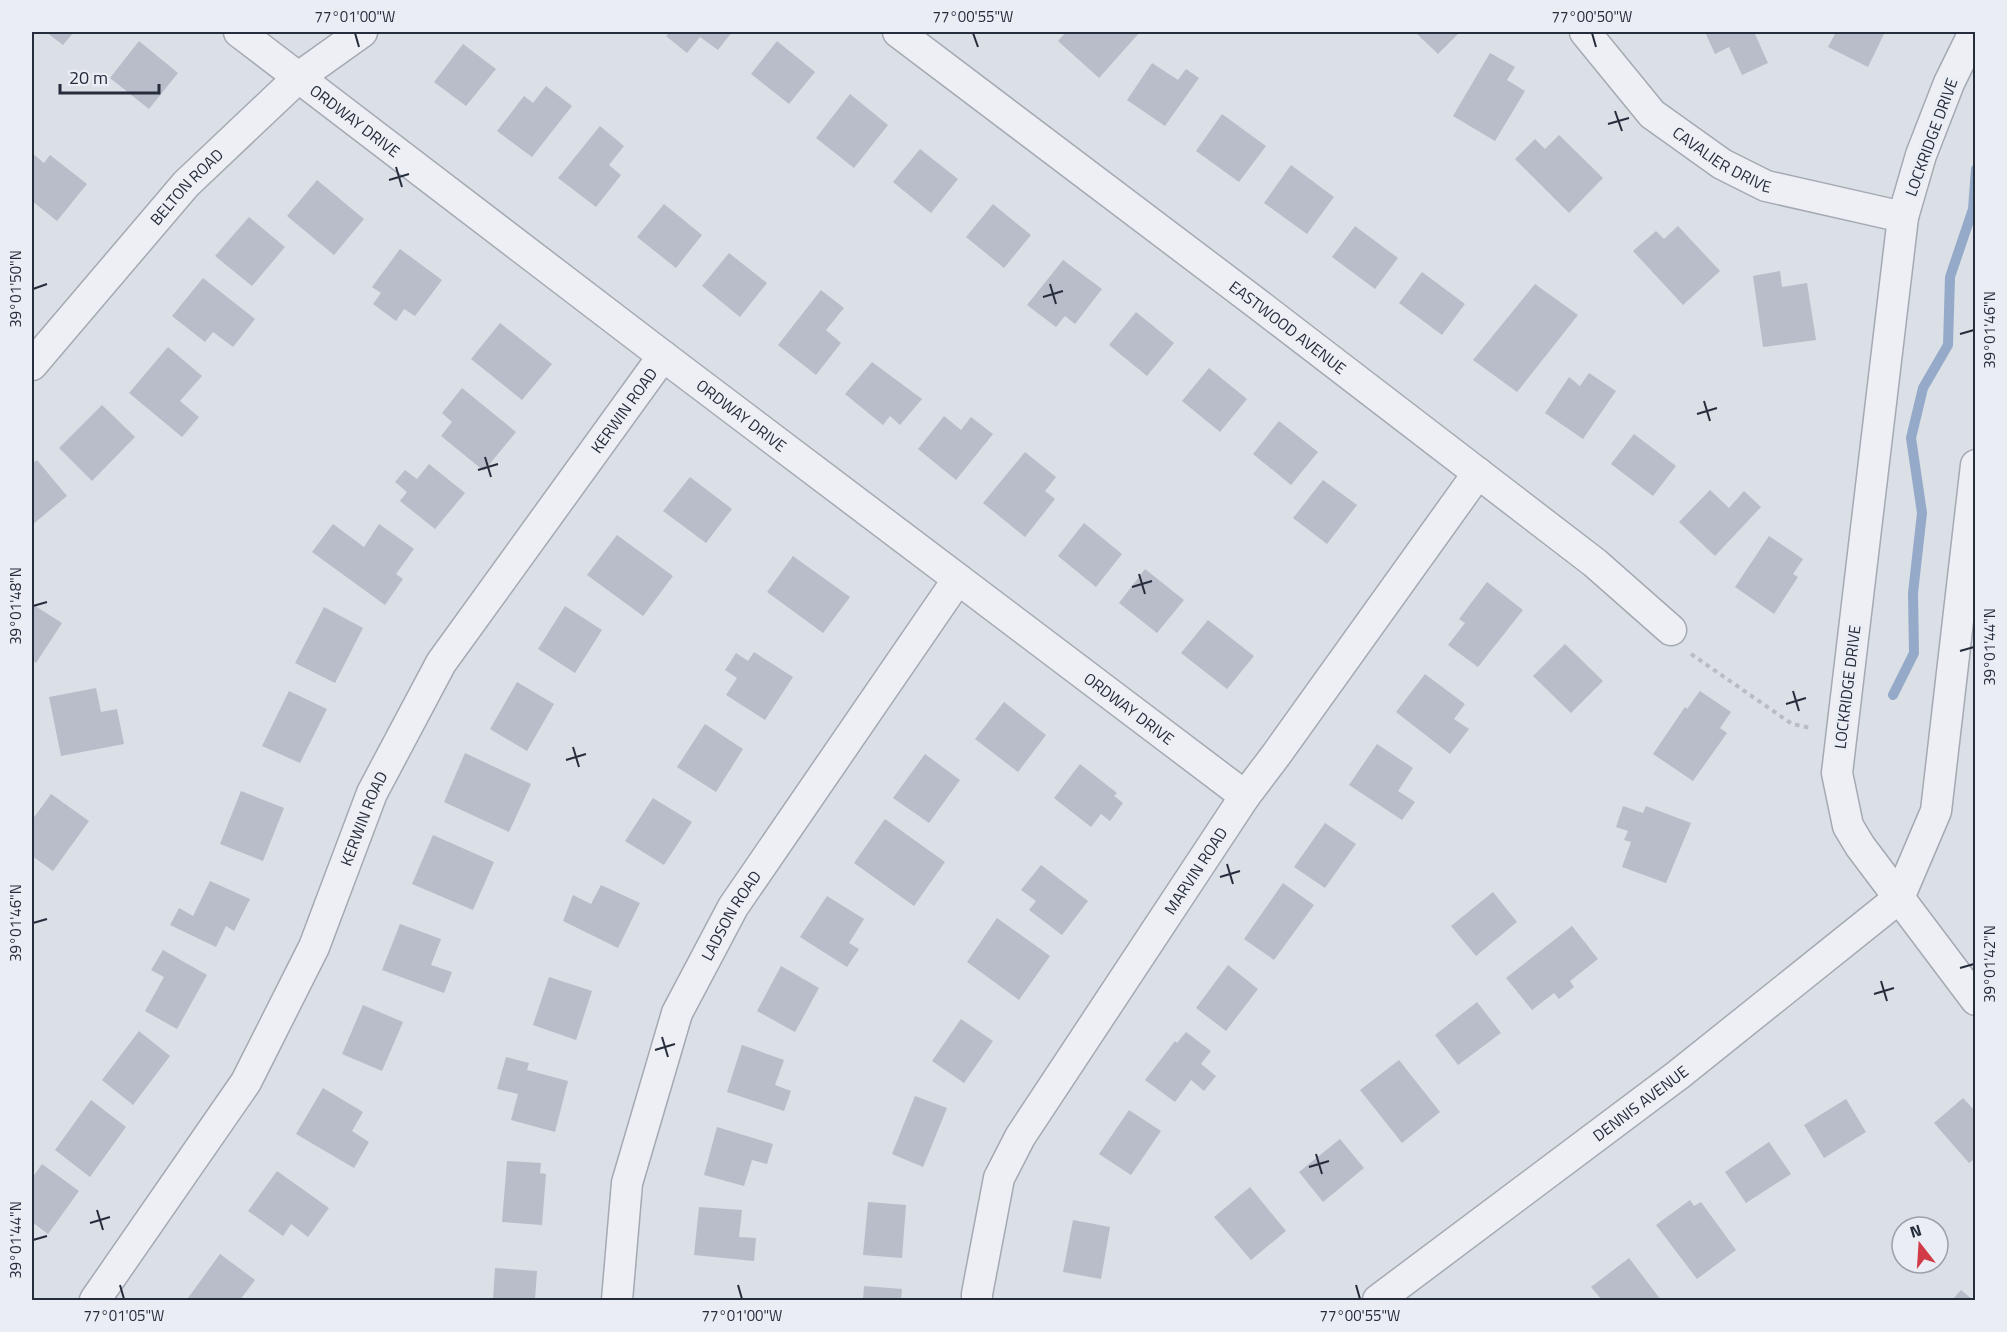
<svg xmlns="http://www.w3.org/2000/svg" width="2007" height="1332" font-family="'Titillium Web',sans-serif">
	<rect width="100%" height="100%" fill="#dbdfe6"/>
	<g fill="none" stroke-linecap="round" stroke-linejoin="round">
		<path stroke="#94aac8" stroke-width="10" d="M1893,695L1914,653L1913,593L1922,513L1911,438L1923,388L1948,345L1950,277L1973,209L1976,169"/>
	</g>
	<path fill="#b8bdc9" d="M46,32H74L63,45Z
		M670,32H732L718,50L700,37L687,53L666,36Z
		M1066,32H1140L1099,78L1058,41Z
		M1415,32H1460L1438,54Z
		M1705,32H1761L1755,34L1768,63L1742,75L1729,47L1715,54Z
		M1836,32H1885L1868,67L1828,47Z
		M139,41L178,73L149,109L110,78Z
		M777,41L815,72L789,104L751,74Z
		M463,44L496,69L466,106L434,82Z
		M1490,53L1515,67L1507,80L1525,91L1495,141L1453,116Z
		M1152,63L1178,80L1186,69L1199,78L1165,126L1127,100Z
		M546,86L572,106L532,157L497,131L524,96L533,103Z
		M850,94L888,125L854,168L816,138Z
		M1222,114L1266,146L1239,182L1196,151Z
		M600,126L624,146L609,165L621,175L596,207L558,178Z
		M1559,135L1603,178L1569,213L1515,159L1535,139L1545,149Z
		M920,149L958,179L931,213L893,182Z
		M32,153L44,163L50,155L87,184L57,221L32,201Z
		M1291,165L1334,197L1307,234L1264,203Z
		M317,180L364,219L334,255L287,216Z
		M664,204L702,235L676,268L637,237Z
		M993,204L1031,235L1004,268L966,237Z
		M249,217L285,247L252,286L215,256Z
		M1355,226L1398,258L1375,289L1332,257Z
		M1678,226L1720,271L1683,305L1633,251L1656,231L1664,239Z
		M400,249L442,280L415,316L404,309L396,321L373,304L381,293L372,287Z
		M729,253L767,283L740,317L702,286Z
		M1063,260L1102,289L1075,324L1065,316L1056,327L1027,305Z
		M1780,271L1782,287L1807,283L1816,340L1763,347L1753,276Z
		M1422,272L1465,304L1442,335L1399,303Z
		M203,278L255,319L233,347L213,332L205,342L172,316Z
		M1535,284L1578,315L1517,392L1473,360Z
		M821,290L844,308L826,330L841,343L816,375L778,345Z
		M1136,312L1174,343L1147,376L1109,345Z
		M500,323L552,364L522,400L471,359Z
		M168,347L202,376L180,401L199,417L182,437L129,393Z
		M872,362L922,399L900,425L890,416L883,425L845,394Z
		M1209,368L1247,399L1220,432L1182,401Z
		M1589,373L1616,391L1583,439L1545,413L1569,377L1580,386Z
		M462,388L516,432L484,471L441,436L452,422L442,413Z
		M102,405L135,437L92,481L59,448Z
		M944,416L961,430L971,417L993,434L956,480L918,449Z
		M1279,421L1318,452L1291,485L1253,454Z
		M1634,434L1676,466L1653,496L1611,464Z
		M1025,452L1056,477L1045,491L1055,499L1025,537L983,503Z
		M37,460L67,496L32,525V464Z
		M429,464L465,493L435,529L400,501L407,492L395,482L405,470L417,479Z
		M690,477L732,509L706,543L663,511Z
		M1323,480L1357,505L1327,544L1293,518Z
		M1710,490L1729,508L1744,491L1761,507L1715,556L1679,522Z
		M1084,523L1122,554L1096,587L1058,556Z
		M333,524L364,547L379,524L414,549L396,574L403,579L385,605L312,552Z
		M617,535L673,576L643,616L587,575Z
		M1769,536L1803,559L1793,574L1798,577L1774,614L1735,587Z
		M793,556L850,597L823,633L767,592Z
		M1145,569L1184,600L1157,633L1119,603Z
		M1487,582L1523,610L1478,667L1448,645L1465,623L1459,619Z
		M32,604L62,623L36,663L32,660Z
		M565,606L602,630L575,673L538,649Z
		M324,607L363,628L335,683L295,663Z
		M1208,620L1254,656L1227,689L1181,653Z
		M1565,644L1603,681L1571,713L1533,676Z
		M754,652L793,677L765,720L726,695L737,678L725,670L736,653L748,661Z
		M1425,674L1465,704L1454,719L1469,729L1450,754L1396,712Z
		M517,682L554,704L527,751L490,729Z
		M96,688L101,712L117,709L124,744L61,756L49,697Z
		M289,691L327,709L300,763L262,746Z
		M1700,691L1731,712L1720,728L1727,733L1693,781L1653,754L1685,707L1687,709Z
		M1004,702L1046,735L1018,772L975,739Z
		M705,724L743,749L716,792L677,767Z
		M1377,744L1413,768L1398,791L1415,802L1402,820L1349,785Z
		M465,753L531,784L509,832L444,802Z
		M925,754L960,780L929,823L893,798Z
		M1080,764L1117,793L1114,796L1123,803L1110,821L1101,814L1091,827L1054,798Z
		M241,791L284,808L263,861L220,844Z
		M51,794L89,821L53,871L32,856V820Z
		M653,798L692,822L664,865L625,841Z
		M1623,806L1643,813L1646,806L1691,823L1666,883L1622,867L1631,842L1624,840L1628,831L1616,827Z
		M885,819L945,862L914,906L854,863Z
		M1325,823L1356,844L1325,888L1294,867Z
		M433,835L494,862L473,910L412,884Z
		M1041,865L1088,901L1062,935L1029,910L1036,901L1021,890Z
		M210,881L250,899L234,931L226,926L216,947L170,925L179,908L193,916Z
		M1283,883L1314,905L1274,960L1244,939Z
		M601,885L640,903L618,948L563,921L573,895L591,904Z
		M1493,892L1517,922L1476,956L1451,926Z
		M827,896L864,919L849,943L859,949L847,967L800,937Z
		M997,918L1050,956L1019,1000L967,962Z
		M400,924L441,939L431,965L452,972L444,993L382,970Z
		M1572,926L1598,959L1570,981L1574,987L1559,999L1554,993L1532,1010L1506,978Z
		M163,950L207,975L177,1029L145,1011L164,977L151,970Z
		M1228,965L1258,989L1226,1031L1196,1008Z
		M781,966L819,988L795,1032L757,1011Z
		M549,977L592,991L576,1040L533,1025Z
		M1477,1002L1501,1033L1458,1065L1435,1035Z
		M363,1005L403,1022L382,1071L342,1054Z
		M961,1019L993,1041L964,1083L932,1061Z
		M139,1031L170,1056L133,1105L102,1080Z
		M1186,1032L1211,1051L1201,1064L1216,1076L1204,1091L1191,1080L1175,1102L1145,1080L1175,1041L1177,1043Z
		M742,1045L784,1060L775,1085L791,1091L784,1111L727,1092Z
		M506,1057L529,1063L527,1070L568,1081L555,1132L511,1120L518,1094L497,1089Z
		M1399,1060L1440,1112L1402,1143L1360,1090Z
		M323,1088L363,1112L352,1131L369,1142L354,1168L296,1134Z
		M915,1096L947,1108L923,1167L892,1154Z
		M1963,1098L1976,1112V1158L1969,1163L1934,1123Z
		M1846,1099L1866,1132L1824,1158L1804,1125Z
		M91,1100L126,1127L90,1177L55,1150Z
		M1129,1110L1161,1131L1131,1175L1099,1154Z
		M717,1127L773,1144L767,1164L752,1160L744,1186L704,1175Z
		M1340,1139L1364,1168L1323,1202L1299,1172Z
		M1769,1142L1791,1174L1746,1203L1725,1172Z
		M507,1161L541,1163L540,1173L546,1174L542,1225L502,1222Z
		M42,1164L79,1191L48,1234L32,1222V1178Z
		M277,1171L329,1208L308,1237L291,1224L283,1236L248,1211Z
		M1250,1187L1286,1231L1251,1260L1214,1217Z
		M1690,1200L1694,1206L1701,1202L1736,1250L1697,1279L1656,1225Z
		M868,1202L906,1205L902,1258L863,1255Z
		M699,1207L742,1210L739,1237L756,1238L754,1261L694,1255Z
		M1073,1220L1110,1227L1101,1279L1063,1272Z
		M220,1254L255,1280L240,1300H192L188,1298Z
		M1629,1258L1661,1300H1602L1591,1287Z
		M495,1268L537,1271L535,1300H493Z
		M864,1286L902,1289L901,1300H863Z
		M1961,1290L1973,1300H1952Z"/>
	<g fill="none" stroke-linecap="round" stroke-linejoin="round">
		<defs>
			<g id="street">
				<path id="s1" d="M239,32L663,356L1245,796"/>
				<path id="s2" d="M898,32L1259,305L1595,563L1671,630"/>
				<path id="s3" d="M1585,32L1652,114L1722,164L1766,186L1903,217"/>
				<path d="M1974,32L1949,83L1921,155L1903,217L1837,773L1848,826L1860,846L1976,1000"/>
				<path id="s4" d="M32,365L186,184L299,77L362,32"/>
				<path id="s5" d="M95,1300L246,1082L314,947L372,793L441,663L663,356"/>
				<path id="s6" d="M617,1300L627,1183L677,1013L733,907L958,579"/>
				<path id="s7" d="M977,1300V1294L999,1178L1020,1137L1245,796L1276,755L1478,473"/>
				<path id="s8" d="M1378,1300L1678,1075L1899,898L1936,811L1976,465"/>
			</g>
		</defs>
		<use href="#street" stroke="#a4a9b3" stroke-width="33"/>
		<path stroke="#babcc4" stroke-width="4" stroke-dasharray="4.5 4.5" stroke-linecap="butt" d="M1691,654L1792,724L1811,728"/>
		<use href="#street" stroke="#eeeff4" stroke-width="30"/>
	</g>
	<path fill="none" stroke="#252c3c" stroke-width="2" d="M355,33L359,47M973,33L978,47M1592,33L1596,47M1615,111L1622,131M1608,124L1629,118M396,167L402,187M389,180L409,174M1050,284L1056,304M33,289L47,284M1043,297L1063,291M1960,334L1974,330M1704,401L1710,421M1697,414L1717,408M485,457L491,477M478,470L498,464M1139,574L1145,594M1132,587L1152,581M33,606L47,602M1960,651L1974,647M1793,691L1799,711M1786,704L1806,698M573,747L579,767M566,760L586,754M1227,864L1233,884M1220,877L1240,871M33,923L47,919M1960,968L1974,964M1881,981L1887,1001M1874,994L1894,988M662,1037L668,1057M655,1050L675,1044M1316,1154L1322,1174M1309,1167L1329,1161M97,1210L103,1230M90,1223L110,1217M33,1240L47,1236M120,1285L124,1299M738,1285L742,1299M1356,1285L1360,1299"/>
	<g text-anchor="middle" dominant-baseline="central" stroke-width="6" stroke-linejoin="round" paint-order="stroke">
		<g font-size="16" fill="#252c3c" stroke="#eaedf4">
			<text stroke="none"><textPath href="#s1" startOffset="146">ORDWAY DRIVE</textPath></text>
			<text transform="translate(1931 137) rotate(-70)">LOCKRIDGE DRIVE</text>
			<text stroke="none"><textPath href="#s3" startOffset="190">CAVALIER DRIVE</textPath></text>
			<text stroke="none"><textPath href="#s4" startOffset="236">BELTON ROAD</textPath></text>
			<text stroke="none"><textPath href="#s2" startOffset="489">EASTWOOD AVENUE</textPath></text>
			<text stroke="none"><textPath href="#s5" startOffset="1040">KERWIN ROAD</textPath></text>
			<text stroke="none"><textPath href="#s1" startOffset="632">ORDWAY DRIVE</textPath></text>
			<text transform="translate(1847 687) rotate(-83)">LOCKRIDGE DRIVE</text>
			<text stroke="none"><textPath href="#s1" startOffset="1118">ORDWAY DRIVE</textPath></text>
			<text stroke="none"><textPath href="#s5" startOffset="554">KERWIN ROAD</textPath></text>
			<text stroke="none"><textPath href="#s7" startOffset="489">MARVIN ROAD</textPath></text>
			<text stroke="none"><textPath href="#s6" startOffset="406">LADSON ROAD</textPath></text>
			<text stroke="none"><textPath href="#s8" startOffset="328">DENNIS AVENUE</textPath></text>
		</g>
	</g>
	<rect width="2007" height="1332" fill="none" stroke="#eaedf4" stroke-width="66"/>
	<g transform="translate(1920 1245) rotate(343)"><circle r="28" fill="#eaedf4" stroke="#9ba0aa" stroke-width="1.5"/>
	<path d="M0-4.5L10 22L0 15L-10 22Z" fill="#d13a47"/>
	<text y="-9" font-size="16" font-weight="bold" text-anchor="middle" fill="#252c3c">N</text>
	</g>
	<path d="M60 84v9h99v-9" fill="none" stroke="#252c3c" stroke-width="3"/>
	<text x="69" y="84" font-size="18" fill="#252c3c" stroke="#eaedf4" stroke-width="4.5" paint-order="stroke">20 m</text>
	<rect x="33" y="33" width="1941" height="1266" fill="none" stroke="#252c3c" stroke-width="2"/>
	<g font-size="15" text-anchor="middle" fill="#252c3c">
		<text x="355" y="22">77°01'00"W</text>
		<text x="973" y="22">77°00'55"W</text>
		<text x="1592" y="22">77°00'50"W</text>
		<text transform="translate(16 289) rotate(-90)" y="5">39°01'50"N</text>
		<text transform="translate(1990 330) rotate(-90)" y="5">39°01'46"N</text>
		<text transform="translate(16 606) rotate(-90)" y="5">39°01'48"N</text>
		<text transform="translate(1990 647) rotate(-90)" y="5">39°01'44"N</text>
		<text transform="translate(16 923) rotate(-90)" y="5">39°01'46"N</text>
		<text transform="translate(1990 964) rotate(-90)" y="5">39°01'42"N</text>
		<text transform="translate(16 1240) rotate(-90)" y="5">39°01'44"N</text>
		<text x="124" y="1321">77°01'05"W</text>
		<text x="742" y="1321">77°01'00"W</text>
		<text x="1360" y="1321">77°00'55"W</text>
	</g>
</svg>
